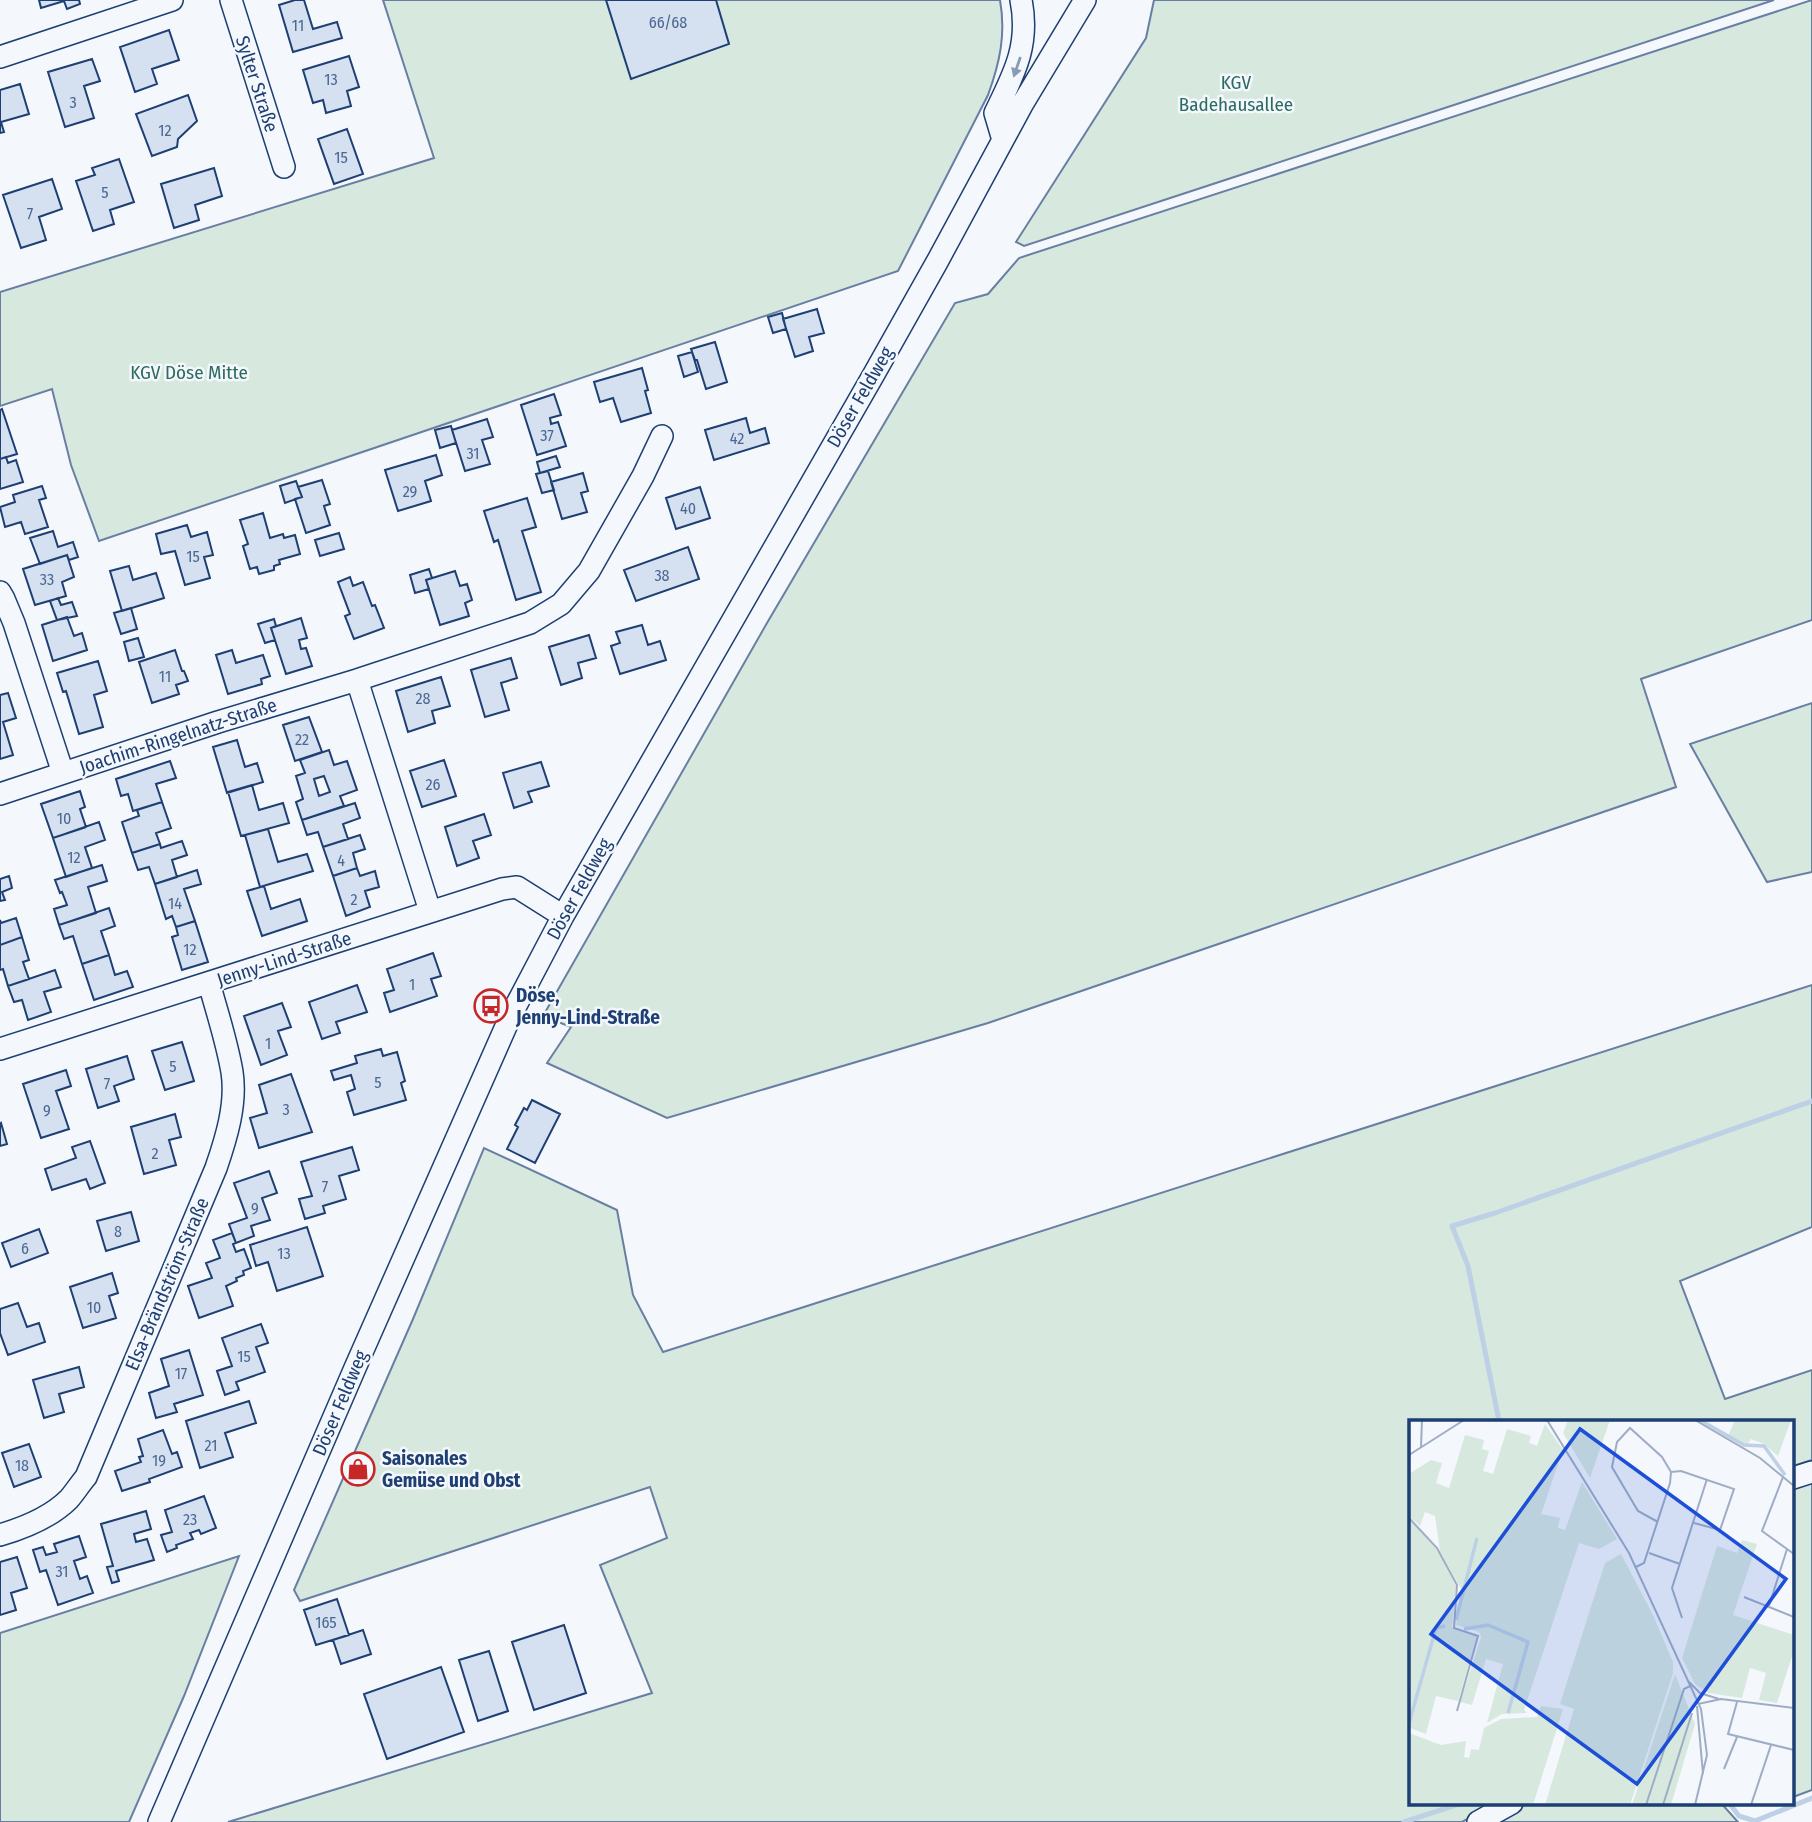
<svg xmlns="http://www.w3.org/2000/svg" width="1812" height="1822" font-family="'Fira Sans Condensed',sans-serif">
	<rect width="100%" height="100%" fill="#f4f7fb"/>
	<path fill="#d7e8df" stroke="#687fa3" stroke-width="2" d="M383,0H1000C1006,34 1000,62 988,95L898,271L99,541L71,465L52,389L0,406V292L434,158Z
		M1154,0H1774L1024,246L1016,242L1146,38Z
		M1812,0V620L1641,679L1676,787L988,1023L667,1118L547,1063L571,1027L543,1016L767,623L955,303L988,294L1019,258Z
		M1812,703V872L1767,882L1690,744Z
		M1812,985V1227L1680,1281L1725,1399L1812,1370V1460L1793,1466V1421H1411V1803H1497L1462,1822H228L652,1693L600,1565L667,1538L650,1487L300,1601L294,1590L413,1319L484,1148L617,1210L633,1295L663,1352Z
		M1812,1478V1790L1793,1797V1484Z
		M239,1556L184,1696L129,1822H0V1633Z
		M1527,1803H1721L1738,1822H1492Z"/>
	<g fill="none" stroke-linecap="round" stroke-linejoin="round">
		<path stroke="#bed0e5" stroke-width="5" d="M1499,1421L1468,1266L1452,1226L1495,1213L1812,1101
			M1729,1803L1739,1816L1755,1821L1812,1798
			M1404,1822L1462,1803"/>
	</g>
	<path fill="#d5e0f0" stroke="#1d3f73" stroke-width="2" fill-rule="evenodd" d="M39,0H79L80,4L67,9L64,1L41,8Z
		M295,0H304L313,29L337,22L342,38L293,52L279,5Z
		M606,0H716L729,44L631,79Z
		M169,30L179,60L152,69L157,84L135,92L120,47Z
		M349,56L359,87L347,91L351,106L326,113L323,100L313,103L303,70Z
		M92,59L100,81L84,86L94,118L65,127L48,72Z
		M20,84L29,114L1,122L4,132L0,133V90Z
		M188,95L197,121L178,139L177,147L152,156L136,114Z
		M347,129L363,174L334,184L318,139Z
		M119,159L134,202L110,210L114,224L93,231L76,181L95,175L92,168Z
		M214,168L222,196L195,205L199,220L174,228L161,184Z
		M52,179L62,209L39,217L46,240L21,248L3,195Z
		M817,309L824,333L809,337L813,351L795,357L783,319Z
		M782,313L786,329L773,333L768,317Z
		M715,342L727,382L706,389L697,360H695L691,349Z
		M692,352L698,372L684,377L678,356Z
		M642,368L648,390L645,391L651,413L621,422L613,398L600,402L594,382Z
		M554,394L561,415L550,418L551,424L558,422L566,446L537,455L521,405Z
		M2,409L17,454L0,459V410Z
		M746,418L750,433L765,428L769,443L714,460L705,430Z
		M487,419L493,437L482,440L490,464L465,471L452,430Z
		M451,426L456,443L440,448L435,430Z
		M436,455L442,475L425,481L431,501L398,511L385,470Z
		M556,456L560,467L540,473L537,462Z
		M6,457L8,463L16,460L23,482L0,489V459Z
		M548,471L554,490L542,493L536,474Z
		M583,473L588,491L581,493L587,512L562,519L551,482Z
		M322,480L330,504L324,506L330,525L306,533L295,499L302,497L298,487Z
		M296,481L302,497L285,503L280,486Z
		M42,486L46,498L39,500L48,527L25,534L21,522L5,527L0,507L15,502L13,495Z
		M700,487L710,518L676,529L666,498Z
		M527,498L536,527L522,531L541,592L516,600L498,540L494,542L484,511Z
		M263,513L270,538L283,534L284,538L295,535L300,554L279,560L280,564L274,566V570L259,574L257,567L250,569L243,546L248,544L240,520Z
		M187,525L191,537L207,532L213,555L204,557L210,578L185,585L175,551L161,554L156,534Z
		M53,531L58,547L73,542L78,557L69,560L67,555L40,564L30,538Z
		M339,533L344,549L320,556L315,540Z
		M688,547L699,579L636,601L624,570Z
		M67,555L74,577L62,582L66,596L35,605L23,569Z
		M129,566L133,580L156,573L164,598L122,611L110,571Z
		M429,569L432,578L426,580L429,589L415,593L410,575Z
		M455,571L460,586L467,584L472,600L465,603L469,616L440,625L426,580Z
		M350,577L353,586L363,582L372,606L375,605L384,628L354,639L345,616L350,614L338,582Z
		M58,598L61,605L72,602L77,616L57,620L50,601Z
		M131,608L137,629L121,634L114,613Z
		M67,617L74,636L82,633L87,650L53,661L42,625Z
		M301,618L307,638L299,640L301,649L306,648L312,666L286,674L271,628Z
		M274,619L276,626L271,628L275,640L265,643L258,624Z
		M642,625L648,645L660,641L666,660L620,674L611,646L620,643L616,632Z
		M589,635L596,658L578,663L582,678L561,685L549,647Z
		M138,638L144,657L129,661L124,642Z
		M175,650L182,671H184L188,681L176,685L179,694L152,703L139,662Z
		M232,650L236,663L263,655L270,676L261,679L262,684L228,694L216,655Z
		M511,658L517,678L501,683L509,710L485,717L471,670Z
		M98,661L107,691L94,695L103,727L79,734L66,691L63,692L57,673Z
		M441,677L450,706L432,711L435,723L408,732L396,691Z
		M8,693L16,718L3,722L13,755L0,759V695Z
		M309,717L322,752L295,761L283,725Z
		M237,740L245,767L257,763L263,782L227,793L213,747Z
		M329,750L334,765L347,761L357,790L340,796L344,806L302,820L296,802L303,799L296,776L305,773L300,760ZM324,776L330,792L319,796L314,779Z
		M444,760L456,796L422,807L410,771Z
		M170,761L176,778L156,784L162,802L133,811L128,794L121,796L116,779Z
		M541,762L549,786L528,792L532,802L514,808L503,773Z
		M252,785L259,810L283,803L289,823L241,836L228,792Z
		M80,791L85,807L80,809L86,827L53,838L41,804Z
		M162,802L171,828L156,833L160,844L132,853L122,822L139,816L137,810Z
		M355,803L360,818L343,824L348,839L323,847L318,832L307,835L302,820Z
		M484,814L491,835L473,841L479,858L457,866L445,827Z
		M99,822L105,840L85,847L92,868L66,877L53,838Z
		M268,829L278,862L307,854L313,871L260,887L245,835Z
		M360,835L365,849L353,853L357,868L333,876L323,847Z
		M182,841L187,855L172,860L177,877L155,884L149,867L138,870L132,853L160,844L161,848Z
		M102,865L107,881L88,887L96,913L59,925L54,909L67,905L62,892L60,893L55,880Z
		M357,868L360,876L375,871L379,887L365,891L370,907L346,916L333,876Z
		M197,870L201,884L184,889L195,921L176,927L172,916L166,919L155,884Z
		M9,876L12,888L2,892L5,900L0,901V879Z
		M264,886L271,909L300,899L307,921L262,936L247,891Z
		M109,908L115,926L101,931L109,955L82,964L73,936L64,939L59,925Z
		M16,918L22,937L0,945V920L1,923Z
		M195,921L208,962L182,970L172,937L178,935L176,927Z
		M22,937L29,960L23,962L29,979L8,986L3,969L0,970V945Z
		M433,953L441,976L431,979L437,996L390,1012L384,993L394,990L387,969Z
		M109,955L115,975L127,971L133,987L94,1000L82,964Z
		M55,970L61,987L44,992L51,1012L28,1020L22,1000L14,1002L8,986Z
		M357,985L367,1012L336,1022L340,1033L322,1039L309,1002Z
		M282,1003L291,1027L278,1031L287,1055L261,1065L244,1016Z
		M182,1042L194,1081L165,1090L152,1051Z
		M381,1049L383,1056L397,1052L405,1081L401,1083L406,1100L354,1115L347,1092L355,1089L351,1075L334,1080L331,1071L357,1063L355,1056Z
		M127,1056L134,1079L114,1086L119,1101L98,1108L86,1069Z
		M66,1070L71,1086L56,1091L69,1129L41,1138L23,1084Z
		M291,1074L312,1132L259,1148L250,1118L267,1113L259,1085Z
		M532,1100L560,1114L535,1163L507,1149L518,1127L515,1125L524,1108L527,1110Z
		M175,1114L181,1137L169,1140L176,1165L144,1174L131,1127Z
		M1,1123L7,1144L0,1146V1124Z
		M90,1141L105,1183L90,1189L86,1179L52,1190L45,1169L76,1158L72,1147Z
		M352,1147L359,1170L339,1176L346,1199L323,1206L325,1213L305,1219L299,1199L312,1196L301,1162Z
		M269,1171L277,1193L262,1198L270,1220L251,1226L254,1236L236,1243L229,1224L247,1218L234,1183Z
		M131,1212L139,1241L106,1251L97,1221Z
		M307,1227L323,1276L277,1291L268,1262L256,1266L250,1245Z
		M39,1229L48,1253L11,1267L2,1243Z
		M232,1233L236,1243L233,1244L236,1252L244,1249L251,1268L243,1271L244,1275L236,1278L237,1281L226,1286L233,1306L199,1318L188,1286L212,1278L206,1263L220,1258L213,1240Z
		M112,1273L118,1293L109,1296L116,1318L83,1328L70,1287Z
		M18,1303L27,1327L39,1323L45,1342L8,1355L0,1333V1309Z
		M261,1324L268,1343L256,1347L265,1372L236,1382L239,1390L225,1395L217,1371L232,1366L222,1338Z
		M189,1350L203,1395L174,1404L177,1412L156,1418L149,1393L169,1386L161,1359Z
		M79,1367L84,1387L59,1394L64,1412L44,1418L33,1380Z
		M249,1401L256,1423L225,1433L233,1457L200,1468L186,1421Z
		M163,1430L172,1454L177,1452L182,1467L149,1479L150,1482L122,1491L115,1471L141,1462L139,1457L143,1456L138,1439Z
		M29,1444L41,1477L14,1487L2,1453Z
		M204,1496L216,1528L201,1534L199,1530L190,1533L193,1539L176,1545L177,1548L167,1552L161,1535L172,1532L165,1510Z
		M146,1511L151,1529L134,1534L136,1542L147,1539L154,1560L116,1571L119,1581L112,1583L107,1567L113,1566L101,1524Z
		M79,1536L86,1557L74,1561L80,1579L87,1576L93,1593L58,1605L46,1570L40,1572L33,1550L43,1547L46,1555L57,1552L54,1544Z
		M17,1557L27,1588L11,1593L16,1610L0,1615V1562Z
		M337,1599L349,1635L316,1645L304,1610Z
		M564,1625L586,1693L534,1710L512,1642Z
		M363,1630L371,1654L341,1664L333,1640Z
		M489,1651L508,1711L478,1721L459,1660Z
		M441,1667L464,1732L387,1759L364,1694Z"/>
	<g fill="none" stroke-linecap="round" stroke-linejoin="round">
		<defs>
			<path id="minor" d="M231,0L284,167
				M0,57L172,0
				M1003,140L995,113C1014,74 1030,45 1021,0
				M0,592L4,599L14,623L63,773
				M357,680L430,911
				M0,794L218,722L357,680L530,623L561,604L589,571L643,476L662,436
				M0,1049L502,889L517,887L563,916
				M1793,1478L1812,1472
				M0,1535C24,1528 51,1517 69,1499C75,1492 80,1484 86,1477L216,1168C226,1139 237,1104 232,1072C227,1042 217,1012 209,983
				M159,1822L355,1368L511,1015L563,916L874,374L937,262L1023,103L1085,0
				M1478,1822L1512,1803"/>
		</defs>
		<use href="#minor" stroke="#1d3f73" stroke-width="24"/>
		<use href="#minor" stroke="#f4f7fb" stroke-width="21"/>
	</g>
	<defs><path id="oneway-solid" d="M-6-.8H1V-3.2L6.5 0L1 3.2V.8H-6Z" transform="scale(1.75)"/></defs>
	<use fill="#889bb7" href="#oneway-solid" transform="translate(1017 67) rotate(109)"/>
	<defs>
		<symbol id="bus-ring" viewBox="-11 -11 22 22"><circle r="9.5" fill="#f4f7fb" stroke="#c62828" stroke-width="1.5"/><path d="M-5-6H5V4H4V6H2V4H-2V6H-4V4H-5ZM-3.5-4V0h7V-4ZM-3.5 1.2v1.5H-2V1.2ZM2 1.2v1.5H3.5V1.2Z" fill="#c62828"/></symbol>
		<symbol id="shop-ring" viewBox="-11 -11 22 22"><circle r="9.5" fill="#f4f7fb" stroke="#c62828" stroke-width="1.5"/><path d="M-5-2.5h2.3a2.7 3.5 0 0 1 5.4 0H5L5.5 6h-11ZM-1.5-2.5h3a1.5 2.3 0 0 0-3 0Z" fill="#c62828"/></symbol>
	</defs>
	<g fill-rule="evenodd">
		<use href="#bus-ring" x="472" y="987" width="38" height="38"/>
		<use href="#shop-ring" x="339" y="1450" width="38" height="38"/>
	</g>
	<g text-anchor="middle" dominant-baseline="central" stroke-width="5" stroke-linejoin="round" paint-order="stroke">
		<g font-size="16" fill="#4b6792">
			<text x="668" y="22">66/68</text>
			<text x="298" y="25">11</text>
			<text x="331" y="79">13</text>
			<text x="73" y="102">3</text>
			<text x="165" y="130">12</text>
			<text x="341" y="157">15</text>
			<text x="105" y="192">5</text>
			<text x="30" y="213">7</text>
			<text x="547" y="435">37</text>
			<text x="737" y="438">42</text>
			<text x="473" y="453">31</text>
			<text x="410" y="491">29</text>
			<text x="688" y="508">40</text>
			<text x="193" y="556">15</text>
			<text x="662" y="575">38</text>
			<text x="47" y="579">33</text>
			<text x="165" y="676">11</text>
			<text x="423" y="698">28</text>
			<text x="302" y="739">22</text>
			<text x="433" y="784">26</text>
			<text x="64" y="818">10</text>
			<text x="74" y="857">12</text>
			<text x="341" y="860">4</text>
			<text x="354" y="899">2</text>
			<text x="175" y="903">14</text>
			<text x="190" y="949">12</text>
			<text x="412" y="984">1</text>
			<text x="268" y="1043">1</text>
			<text x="173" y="1066">5</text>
			<text x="378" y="1082">5</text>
			<text x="107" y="1083">7</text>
			<text x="286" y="1109">3</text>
			<text x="47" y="1110">9</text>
			<text x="155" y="1153">2</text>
			<text x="325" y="1186">7</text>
			<text x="255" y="1208">9</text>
			<text x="118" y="1231">8</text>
			<text x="25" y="1248">6</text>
			<text x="284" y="1253">13</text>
			<text x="94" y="1307">10</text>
			<text x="244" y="1356">15</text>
			<text x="181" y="1373">17</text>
			<text x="211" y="1445">21</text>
			<text x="159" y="1460">19</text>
			<text x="22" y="1465">18</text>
			<text x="190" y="1519">23</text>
			<text x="62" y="1571">31</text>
			<text x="326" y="1622">165</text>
		</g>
		<g font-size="19" fill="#2c6c60" stroke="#f4f7fb">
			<text x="1236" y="82">KGV<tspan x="1236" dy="22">Badehausallee</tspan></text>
			<text x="189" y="372">KGV Döse Mitte</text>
		</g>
		<g font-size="19" fill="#1d3f73" stroke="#f4f7fb">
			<text transform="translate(257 84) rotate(72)">Sylter Straße</text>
			<text transform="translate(860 397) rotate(-60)">Döser Feldweg</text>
			<text transform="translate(178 736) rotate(-18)">Joachim-Ringelnatz-Straße</text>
			<text transform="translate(579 889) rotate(-61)">Döser Feldweg</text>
			<text transform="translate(284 959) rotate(-18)">Jenny-Lind-Straße</text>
			<text transform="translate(167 1284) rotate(-67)">Elsa-Brändström-Straße</text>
			<text transform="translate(340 1403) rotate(-67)">Döser Feldweg</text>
		</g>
		<g font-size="19" font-weight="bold" fill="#1d3f73" stroke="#f4f7fb" text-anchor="start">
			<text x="516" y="995">Döse,<tspan x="516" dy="22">Jenny-Lind-Straße</tspan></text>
			<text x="382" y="1458">Saisonales<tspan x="382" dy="22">Gemüse und Obst</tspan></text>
		</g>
	</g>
	<g transform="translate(1409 1420)">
		<rect width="385" height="385" fill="#f4f7fb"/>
		<path d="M159,0H201L181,58L154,13ZM326,0H382L369,36L355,24L342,19L338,25L319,16ZM136,4L154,30L132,94L151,98L149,108L156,110L173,62L208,119L190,129L170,123L115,290L118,293L93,294L78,303L94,244L77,239L63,285L51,282L72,217L70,212L47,205L52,169L31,131L26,96L16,92L11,106L0,96V54L22,40L33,43L27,63L40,68L56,15L75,20L73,29L80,31L74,51L84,54L98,9L122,16L120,23L128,26ZM1,100L30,132L47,166L43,207L68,217L49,281L27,276L17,314L1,308L3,293L28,209L38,207H26L0,297ZM333,120L348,124L324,195L385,215V230L368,283L350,280L357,253L341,248L333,278L299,273L286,264L273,238L308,126L328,133ZM212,134L244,195L264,242V253L221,385H136L165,289L151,284L196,143ZM266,254L286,304L262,385H223ZM132,286L154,289L124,385H0V313L32,325L57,321L55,337L60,338L62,329L70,330L75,308L92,299L128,297Z" fill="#d7e8df"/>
		<path fill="none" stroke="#bed0e5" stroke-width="3.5" d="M291,0L335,25L355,26L376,55M47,200L68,118M55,209L79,205L119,222L99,293M0,303L27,208L36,206"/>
		<path fill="none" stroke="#9eadc5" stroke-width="2" d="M138,0L220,133L292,289L298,335L286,385M286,0L351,38L385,66M12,27L13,0M0,35L55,0M262,52L272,51L325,69L311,110L285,103M374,57L353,111L385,134M0,98L28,128L48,165L45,208L69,216L48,291M240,133L271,144M227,147L235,143L261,63L262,52L253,37L221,8L208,22L203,47L229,91L249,102M335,177L385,197M360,186L378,129M273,198L263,168L298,59M279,261L291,273L310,279M328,282L319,314L385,330M289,284L312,279L385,288M288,286L294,354M315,349L328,317M237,385L275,269L281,266M254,385L283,293M342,385L362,325"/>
		<path fill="#1d4ed8" fill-opacity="0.15" stroke="#1d4ed8" stroke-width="3.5" d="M171,9L377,159L228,364L22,214Z"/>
		<rect width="385" height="385" fill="none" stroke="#1d3f73" stroke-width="3.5"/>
	</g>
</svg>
